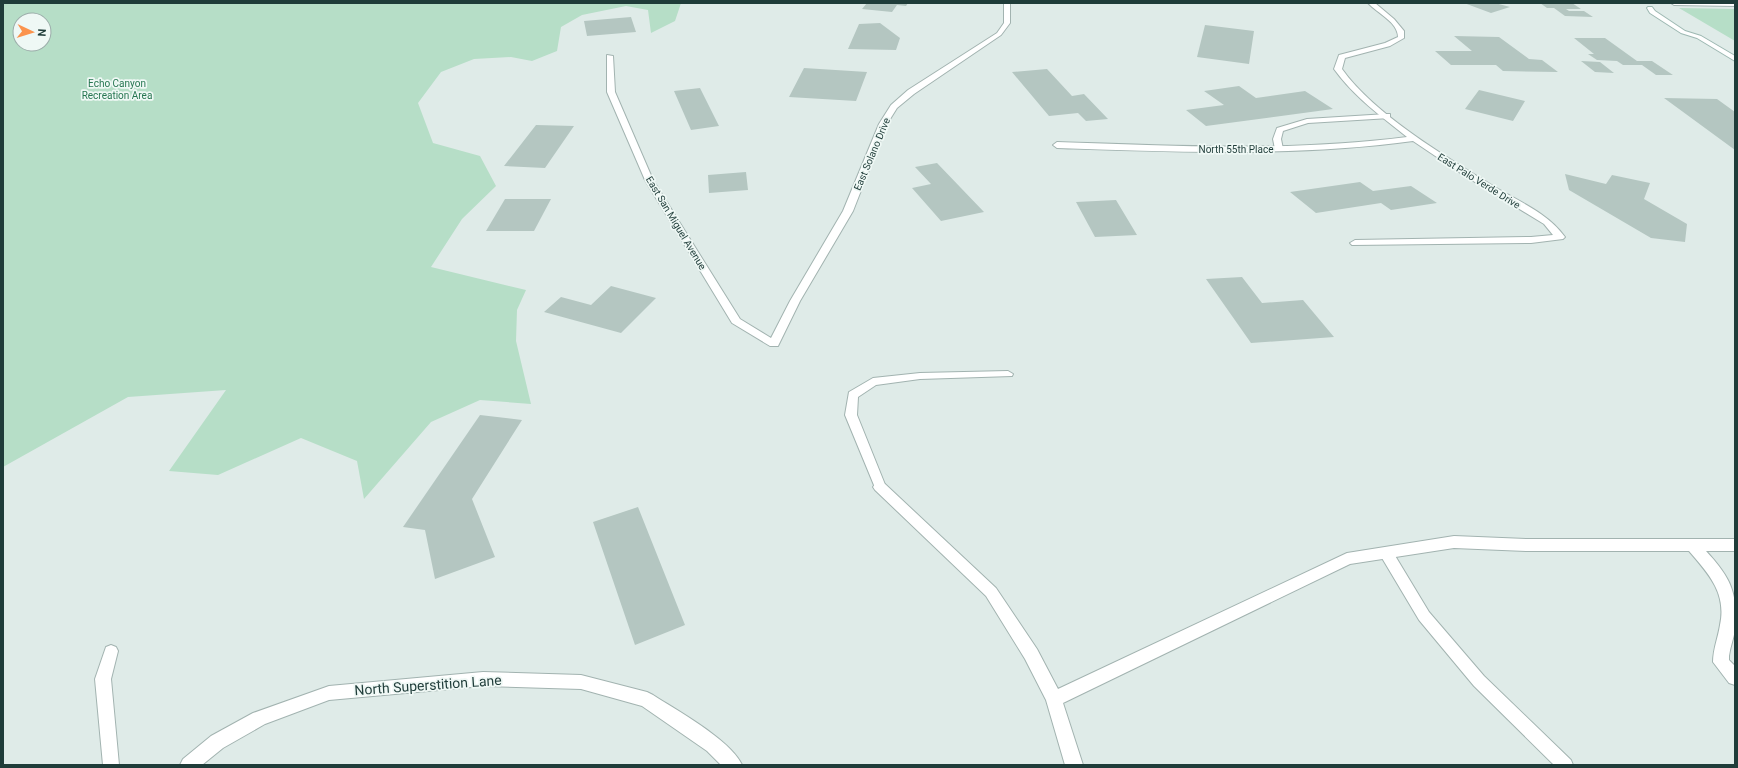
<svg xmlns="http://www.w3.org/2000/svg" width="1738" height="768" font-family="Roboto,sans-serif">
	<rect width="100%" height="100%" fill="#dfebe8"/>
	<path fill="#b6dec7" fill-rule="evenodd" d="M3,3H681L675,21L651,33L648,10L626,6L582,15L561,27L557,51L532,61L511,57L474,59L441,72L418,103L433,143L480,156L496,186L462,219L431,267L526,290L517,310L516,341L531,404L480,400L431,422L364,499L357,461L301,438L218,475L169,471L226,390L128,397L3,467ZM20,20H44V44H20Z
		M1679,8L1735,9V41Z"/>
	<path fill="#b4c6c1" d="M867,3H908L906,6L897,5L892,12L862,9Z
		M1464,3H1495L1510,7L1491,13Z
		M1540,3H1572L1581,9H1566L1569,11H1584L1593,17L1565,16L1554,8H1547Z
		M631,17L636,32L587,36L584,21Z
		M880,23L900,38L896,50L848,49L859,24Z
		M1205,25L1254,31L1249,64L1197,57Z
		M1454,36L1499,37L1529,59L1542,60L1558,72L1503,71L1496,65H1451L1435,51H1472Z
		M1574,38H1605L1637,61H1652L1673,75H1656L1642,65H1623L1617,61L1597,60L1588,54H1594Z
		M1581,61L1600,62L1614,73L1595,72Z
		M804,68L867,72L856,101L789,97Z
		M1047,69L1072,96L1084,94L1108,119L1086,121L1078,113L1049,116L1012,72Z
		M1239,86L1256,98L1305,91L1333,109L1206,126L1186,110L1224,105L1204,91Z
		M700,88L719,126L691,130L674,91Z
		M1479,90L1525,101L1513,121L1465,109Z
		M1664,98L1717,99L1735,112V150Z
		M536,125L574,126L545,168L504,166Z
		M937,163L984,212L941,221L912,188L931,184L915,167Z
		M746,172L748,190L709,193L708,175Z
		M1565,174L1606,184L1612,175L1650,183L1644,199L1687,224L1685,242L1651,238L1569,190Z
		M1360,182L1373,191L1411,186L1437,203L1391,210L1381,203L1316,213L1290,192Z
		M505,199H551L534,231H486Z
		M1116,200L1137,235L1095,237L1076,202Z
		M1242,277L1262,303L1303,300L1334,337L1251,343L1206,279Z
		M611,286L656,298L621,333L544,312L561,297L591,305Z
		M480,415L522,420L472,499L495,557L435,579L425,530L403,527Z
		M638,507L685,625L635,645L593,522Z"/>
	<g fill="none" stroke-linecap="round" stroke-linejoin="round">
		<defs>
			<path id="lane" d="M1387,114H1390V118L1308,123L1283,131L1281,139L1283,149L1279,151L1275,149L1273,139L1277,128L1307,119Z
				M1008,371L1013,374L1012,376L920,379L876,385L858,397L857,415L886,487L884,490L880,492L876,490L845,415L849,392L873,378L920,373Z
				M1386,548L1391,549L1429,612L1484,676L1571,760L1573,765H1554L1474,686L1419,620L1379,553L1381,549Z
				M111,645L116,647L118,651L111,679L119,765H103L95,679L106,647Z"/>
			<path id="street" d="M1004,3H1010V23L1001,35L914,94L897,108L887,124L853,211L800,301L778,346H770L732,323L645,180L607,92V55L613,56L615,92L653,180L740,319L771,338L790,301L843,211L879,124L891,105L908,90L997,33L1004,23Z
				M1368,3H1375L1394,19L1404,31V38L1390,46L1345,58L1342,69C1374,114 1446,157 1493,186C1518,201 1548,213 1565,237L1563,239L1531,243L1352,245L1350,243L1355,240L1531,237L1553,235L1544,224L1465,176L1413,141C1295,157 1176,152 1057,148L1053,145L1057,142C1174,146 1291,152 1407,137C1381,116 1354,97 1334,69L1339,55L1385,43L1398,37C1398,22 1377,13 1368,3Z
				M1671,3H1735V6L1674,5Z
				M880,482L885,484L996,588L1037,649L1058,689L1347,553L1454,536L1527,539H1735V551H1706C1730,577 1738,592 1735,629C1734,638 1730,647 1729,656V660L1735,666V685L1729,683L1713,662C1713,649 1718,638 1720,625C1727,593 1708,573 1689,551H1527L1454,548L1350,564L1063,703L1083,765H1065L1046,700L1025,659L986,596L875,490L873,487L875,484Z
				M483,672L581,675L647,692L653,695C676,710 731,740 742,765H721L707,751L642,706L581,689L483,686L329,700L265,724L223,748L202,765H180L183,759L211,736L253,713L329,686Z"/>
			<path id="secondary" d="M1648,7H1652L1655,11L1685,31L1701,36L1735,56V61L1697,38L1681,33L1650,13L1647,8Z"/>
		</defs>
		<use href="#lane" stroke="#a2b3b0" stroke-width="2"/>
		<use href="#street" stroke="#a2b3b0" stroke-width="2"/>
		<use href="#secondary" stroke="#9db8b2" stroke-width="2"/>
		<use href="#lane" fill="#fff" fill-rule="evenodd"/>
		<use href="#street" fill="#fff" fill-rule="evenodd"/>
		<use href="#secondary" fill="#fff" fill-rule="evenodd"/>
	</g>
	<g text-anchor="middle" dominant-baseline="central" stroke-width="3.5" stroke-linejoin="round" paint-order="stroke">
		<g font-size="10" fill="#267651" stroke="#eff8f5">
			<text x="117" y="83">Echo Canyon<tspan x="117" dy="12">Recreation Area</tspan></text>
		</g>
		<g font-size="10" fill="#1f3c39" stroke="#eff8f5">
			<text x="1236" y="149">North 55th Place</text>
			<text transform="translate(872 154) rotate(-67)">East Solano Drive</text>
			<text transform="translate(1479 181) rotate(32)">East Palo Verde Drive</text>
			<text transform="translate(676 223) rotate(59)">East San Miguel Avenue</text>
		</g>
		<g font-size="14" fill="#1f3c39" stroke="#eff8f5">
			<text transform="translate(428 685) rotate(-4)">North Superstition Lane</text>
		</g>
	</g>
	<rect width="1738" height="768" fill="none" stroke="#1f3c39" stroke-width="8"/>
	<g transform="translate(32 32) rotate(94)"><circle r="19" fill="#eff8f5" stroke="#9cadaa"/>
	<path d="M0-3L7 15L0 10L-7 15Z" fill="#fb934d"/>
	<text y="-6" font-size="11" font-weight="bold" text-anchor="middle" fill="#1f3c39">N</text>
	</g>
</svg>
